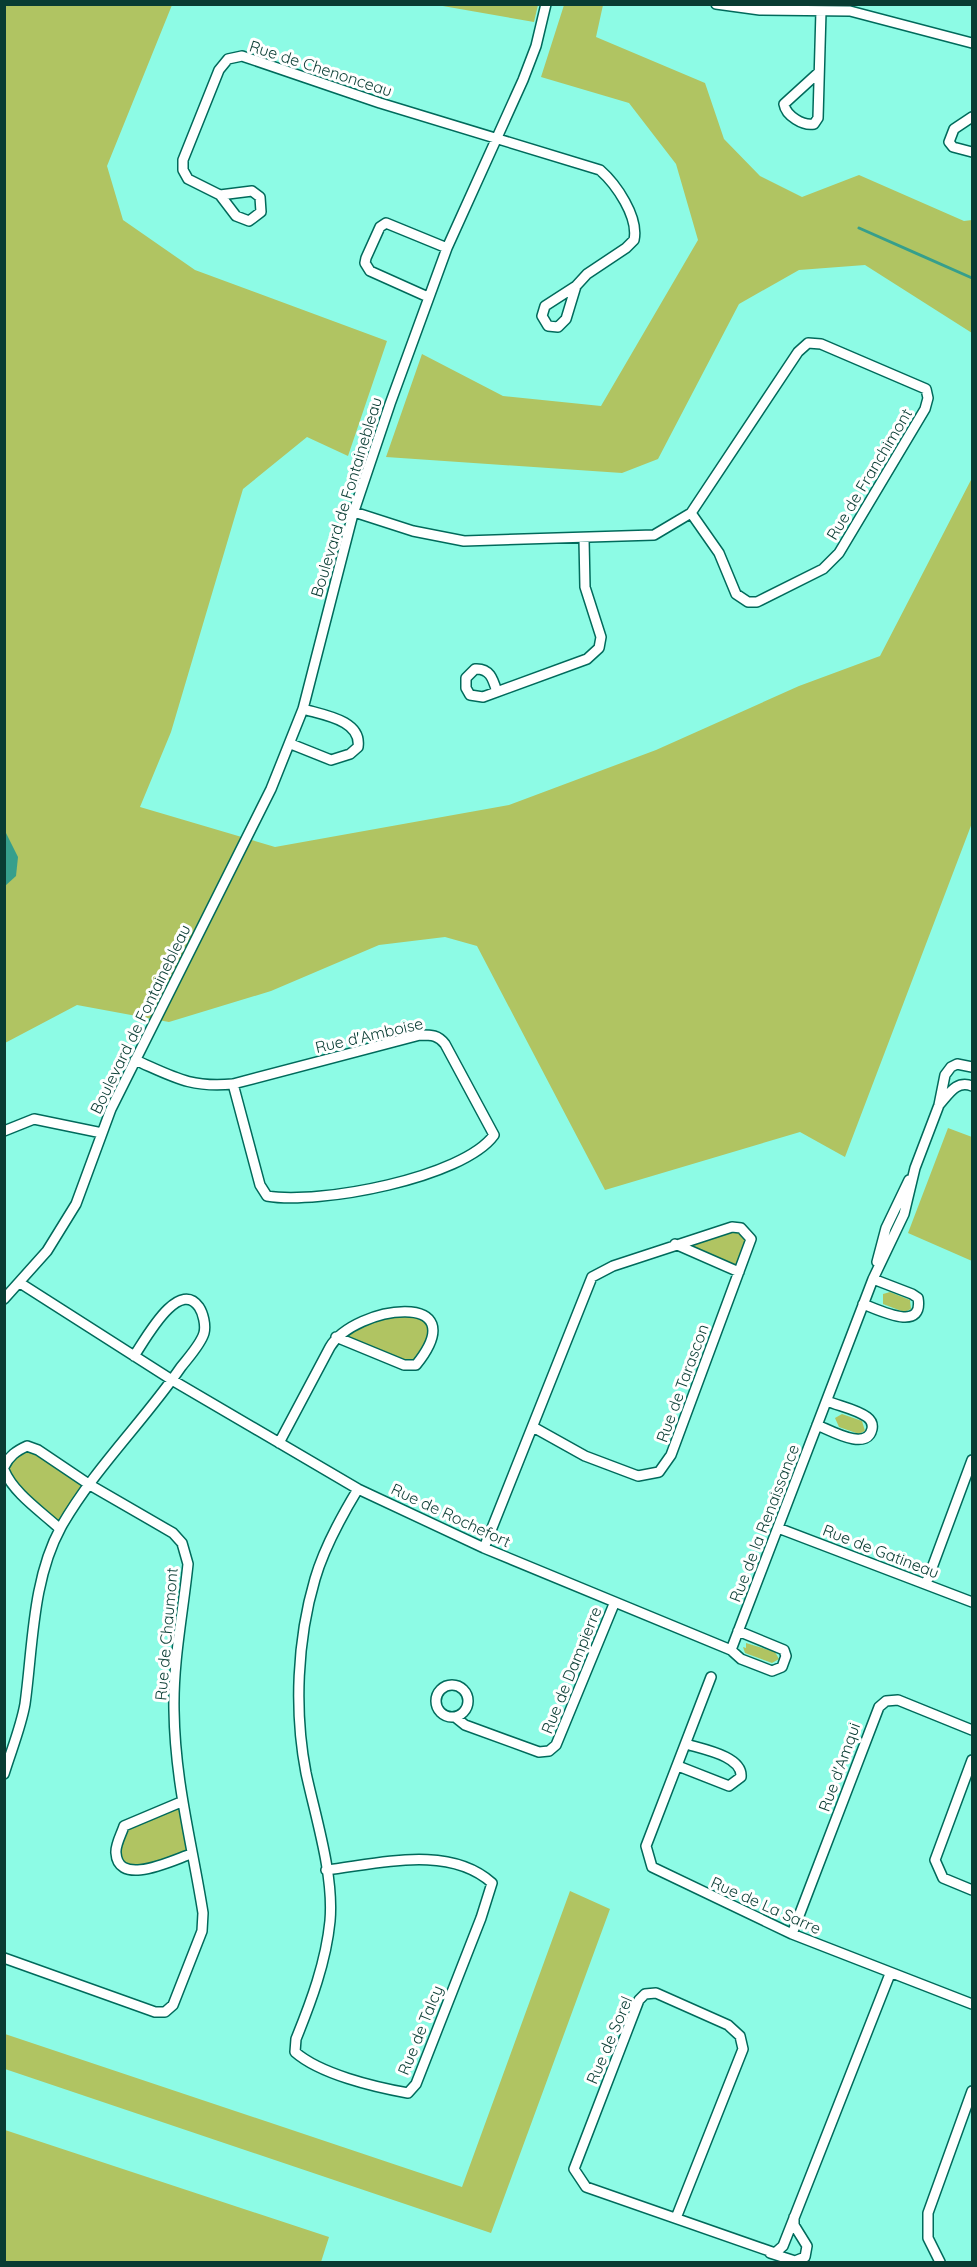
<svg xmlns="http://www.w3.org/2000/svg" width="977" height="2267" font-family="Quicksand,sans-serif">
	<rect width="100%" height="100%" fill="#8dfbe5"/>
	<path fill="#b0c462" d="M4,5H172L107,166L123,220L195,270L387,341L348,456L307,437L243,489L171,732L140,807L275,847L509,805L656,750L799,686L880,656L972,478V823L845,1157L800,1132L605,1190L477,946L445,937L379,945L271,991L169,1022L77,1005L5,1043Z
		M437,5H538L534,22Z
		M564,5H603L596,37L705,83L724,139L760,176L802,197L859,175L964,221L972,220V333L865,265L799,270L739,304L658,459L622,473L386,457L422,354L503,396L601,406L698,240L676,164L629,103L541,77Z
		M948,1128L972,1137V1261L908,1233Z
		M732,1227L751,1239L739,1272L675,1244Z
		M890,1292L910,1300L911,1309L904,1312L883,1304V1294Z
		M424,1314L434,1331L416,1365L336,1337L364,1319Z
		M842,1414L862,1421L865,1431L859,1434L839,1427L835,1418Z
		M27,1446L90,1485L60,1529L20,1492L5,1467Z
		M746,1643L775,1652L779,1659L772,1663L745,1653L743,1647L746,1648Z
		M181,1802L191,1854L142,1871L126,1868L116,1853L124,1826Z
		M570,1891L610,1909L491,2233L5,2069V2034L462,2187Z
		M5,2130L329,2237L321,2262H5Z"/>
	<path fill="#369f8c" d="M5,831L18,857L16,876L5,886Z"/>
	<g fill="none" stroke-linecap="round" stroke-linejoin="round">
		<path stroke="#369f8c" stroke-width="3" d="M859,228L972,278"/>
		<defs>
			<path id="minor" d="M716,4L760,10L850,11L972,43
				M818,73L784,104C786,116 803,126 814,124L818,118L821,11
				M972,117L954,129L949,142L953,147L972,152
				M220,195L252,191L260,197L261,212L249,221L236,216L220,195L188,179L183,170V160L219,70L228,59L242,56L380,103L600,170C616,184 639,217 634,240L626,248L587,274L576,286L545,306L542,316L548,326L558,327L566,319L576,286
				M428,297L370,271L365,263L366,258L380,227L386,223L447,248
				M354,512L413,531L464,541L654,535L691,513L798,352L808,343L821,344L926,389L928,398L925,409L839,553L823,569L757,602H748L736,594L719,553L691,513
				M497,692C493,679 490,668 475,669L466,678V688L470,695L483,697L587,659L599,648L601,637L585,587L584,539
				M291,744L331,760L350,754L358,747C362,720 323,715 303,709
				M135,1060C174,1077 190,1088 233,1084L420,1035C432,1035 438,1035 445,1044L494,1135C463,1178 318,1205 267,1196L260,1185L233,1084
				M939,1105C949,1094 956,1080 972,1086
				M4,1131L34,1119L102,1133
				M675,1244L739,1272
				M877,1262L886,1228L909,1180
				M20,1283L172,1380L358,1489L484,1548L731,1650L741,1659L772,1671L782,1667L786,1656L784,1650L738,1631
				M4,1299L47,1251L76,1204L111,1109L271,789L303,709L353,514L390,404L447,248L523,80L536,46L546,4
				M863,1304C879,1310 924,1333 918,1298L912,1294L873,1279
				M817,1425C830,1430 867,1452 872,1429C873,1424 871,1420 867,1417C856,1409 839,1406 827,1401
				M279,1443L330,1347C355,1305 477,1289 416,1365H404L336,1337
				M4,1467C9,1456 16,1451 27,1446L38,1450L90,1485L173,1533L182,1543L188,1564C183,1613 173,1661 174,1710C175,1783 192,1843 203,1913L202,1931L173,2005L165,2012H155L4,1958
				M4,1470C14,1494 42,1512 60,1529
				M778,1528L972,1602
				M484,1548L592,1277L613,1266L732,1227L741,1228L751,1239L671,1455L659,1472L638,1476L585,1456L533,1427
				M926,1584L972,1460
				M731,1650L873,1279L904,1214L915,1168L939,1105L945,1075L951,1067L957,1064L972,1067
				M711,1677L646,1846L652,1867L792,1934L972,2004
				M436 1701a16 16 0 1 1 32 0a16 16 0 1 1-32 0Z
				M455,1717L465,1725L539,1752L549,1751L556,1745L614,1604
				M972,1760L935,1860L943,1878L972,1890
				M678,1766L729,1786L741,1777C743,1756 702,1749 686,1744
				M4,1774C11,1751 21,1727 25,1704C33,1646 32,1580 61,1527C94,1469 144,1421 181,1367C188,1358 201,1344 204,1333C206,1325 203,1313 199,1307C178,1277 144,1342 134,1356
				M181,1802L124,1826C122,1833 115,1845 116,1853C118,1888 175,1859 191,1854
				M326,1870C378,1864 449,1844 492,1883L481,1918L416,2084L408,2093C374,2087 320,2074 295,2052L296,2039C311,2002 326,1962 330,1921C334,1875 316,1819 306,1773C294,1711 297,1640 315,1579C324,1548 341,1517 358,1489
				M792,1934L879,1707L886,1701L898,1700L972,1730
				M676,2218L743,2049L740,2036L728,2025L656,1993L645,1994L639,2000L574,2169L586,2187L775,2253L783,2246L890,1974
				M770,2253L795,2261L805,2257L807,2246L794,2225V2217
				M940,2262L928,2238V2213L972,2091"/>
		</defs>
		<use href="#minor" stroke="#006a5b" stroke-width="12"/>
		<use href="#minor" stroke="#fff" stroke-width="9"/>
	</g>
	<g text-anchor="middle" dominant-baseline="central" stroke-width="6" stroke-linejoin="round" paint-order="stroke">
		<g font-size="16" fill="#093c33" stroke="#fff">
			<text transform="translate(321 68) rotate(18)">Rue de Chenonceau</text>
			<text transform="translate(869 474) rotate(-59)">Rue de Franchimont</text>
			<text transform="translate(346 497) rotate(-73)">Boulevard de Fontainebleau</text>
			<text transform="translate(140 1019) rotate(-64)">Boulevard de Fontainebleau</text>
			<text transform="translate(369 1035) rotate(-13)">Rue d'Amboise</text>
			<text transform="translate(682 1383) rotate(-70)">Rue de Tarascon</text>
			<text transform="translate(451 1515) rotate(25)">Rue de Rochefort</text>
			<text transform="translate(764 1523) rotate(-69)">Rue de la Renaissance</text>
			<text transform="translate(881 1551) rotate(21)">Rue de Gatineau</text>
			<text transform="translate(166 1634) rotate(-85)">Rue de Chaumont</text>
			<text transform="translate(571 1670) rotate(-68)">Rue de Dampierre</text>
			<text transform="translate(839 1767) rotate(-70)">Rue d'Amqui</text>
			<text transform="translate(766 1905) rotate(24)">Rue de La Sarre</text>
			<text transform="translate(420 2030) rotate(-68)">Rue de Talcy</text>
			<text transform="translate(609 2040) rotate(-67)">Rue de Sorel</text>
		</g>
	</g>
	<rect width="977" height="2267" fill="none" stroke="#093c33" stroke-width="12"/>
</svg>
